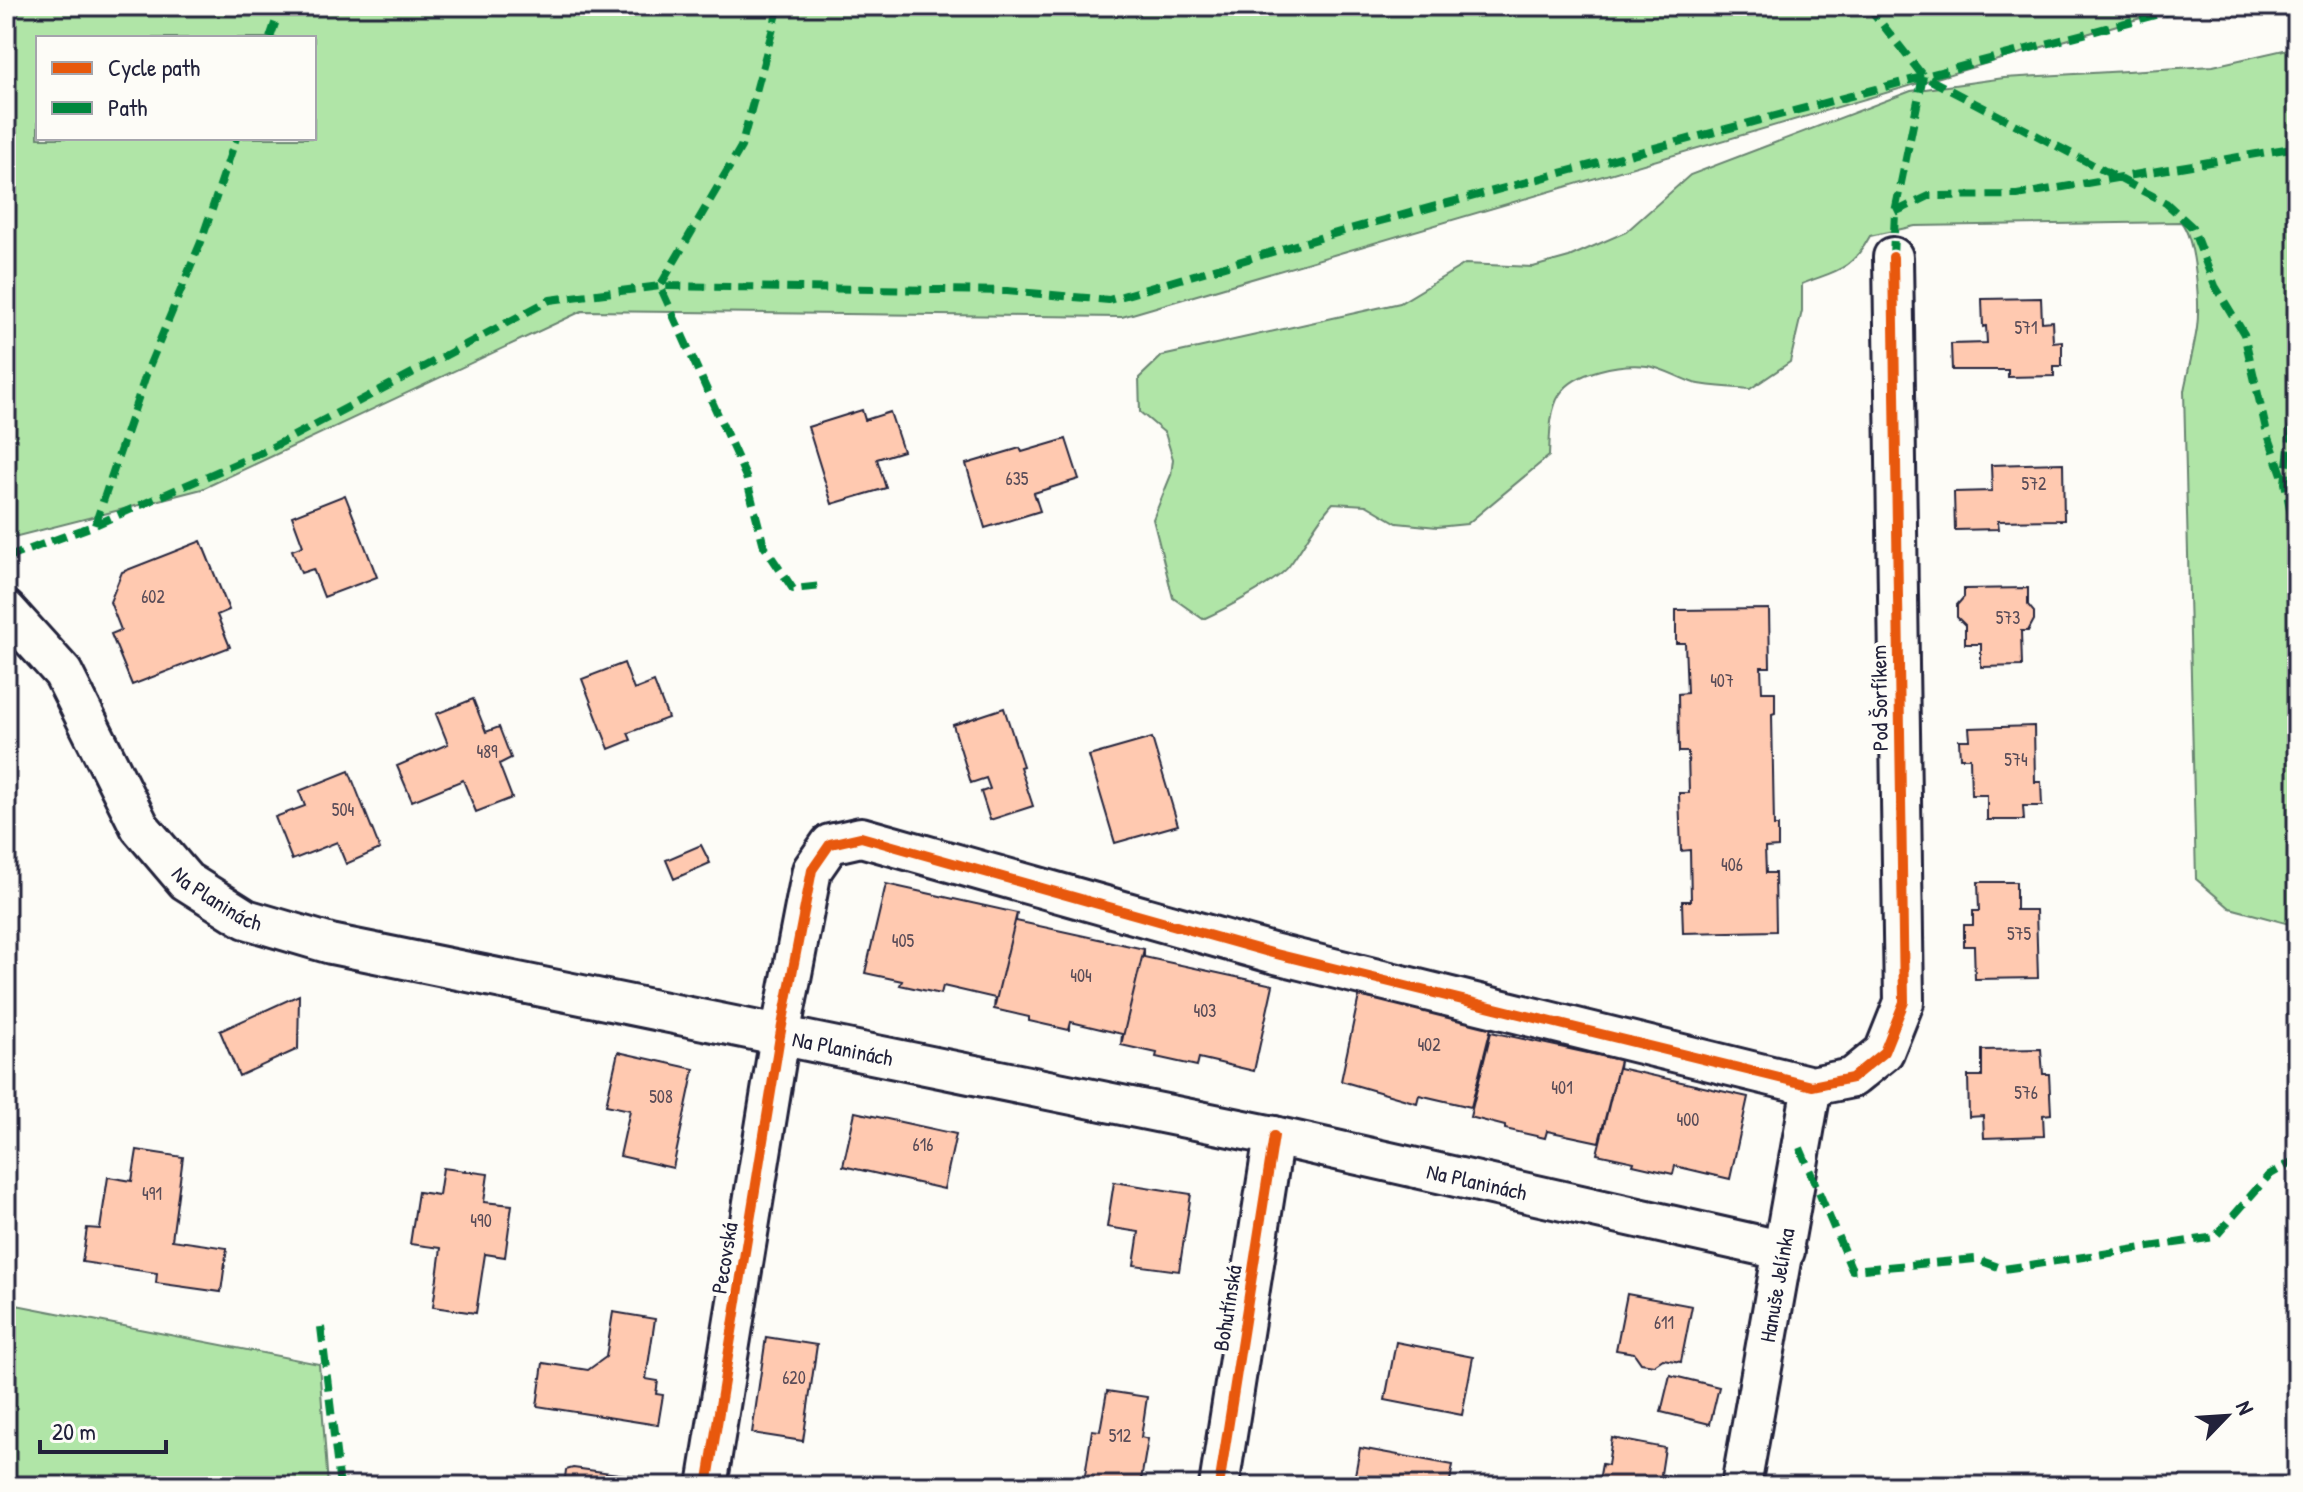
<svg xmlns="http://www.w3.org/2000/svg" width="2303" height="1492" font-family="'Patrick Hand',sans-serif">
	<rect width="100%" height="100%" fill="#fdfcf7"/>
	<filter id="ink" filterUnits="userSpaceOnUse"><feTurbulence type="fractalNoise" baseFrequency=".0125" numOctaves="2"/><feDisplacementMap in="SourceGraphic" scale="16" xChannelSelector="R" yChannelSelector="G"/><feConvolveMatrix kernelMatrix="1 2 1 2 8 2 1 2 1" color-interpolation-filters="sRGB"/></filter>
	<g filter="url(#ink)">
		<path fill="#b0e5a7" stroke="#698471" stroke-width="2" fill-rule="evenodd" d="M6,6H2182L1122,317L582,311L202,489L6,539ZM38,38H314V138H38Z
			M2297,47V926L2230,908L2196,879L2184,391C2188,370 2194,349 2197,328C2200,305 2196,240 2181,222L1915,226L1870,236C1851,271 1837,270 1802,284V311L1790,362L1750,389C1732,387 1712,387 1694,383C1678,378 1664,368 1647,366C1621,363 1575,371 1560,394C1549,411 1550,436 1549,456L1467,524L1437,527L1397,523L1366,505L1333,503C1315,522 1305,545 1289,566C1277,582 1223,610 1203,619L1173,598L1153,519L1171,475L1173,459L1165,433L1140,412L1139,378L1162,356L1400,303L1465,264L1533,267L1569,257L1626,232L1690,175L1911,91L2004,78L2213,66Z
			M6,1303L319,1364L328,1486H6Z"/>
		<path fill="#ffc9b0" stroke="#22223b" stroke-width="2" d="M2041,298L2042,322L2052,321L2053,342L2062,341V366H2054V376L2008,377V370H1952L1951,344L1987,343L1986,326L1983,327L1982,299Z
			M862,410L865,420L890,412L903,451L877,459L886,488L832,504L808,427Z
			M1066,439L1079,479L1034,493L1040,511L985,528L966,464L1020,448L1022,452Z
			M2063,463L2064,520L1998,521L1999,529L1955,530L1954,492L1992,491L1991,465Z
			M345,495L377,577L324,597L313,569L301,573L292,550L303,546L292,516Z
			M201,541L229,610L217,615L230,647L132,685L111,634L121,630L110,602L122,572Z
			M2028,588V605L2034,612V620L2028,631H2021L2022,666L1981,667V644H1965V625L1957,617V605L1964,597V589Z
			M1769,609L1770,667H1761L1762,692H1775V713L1772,714L1774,826H1778V847L1765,848L1766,873H1775L1776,931L1683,933L1682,901H1691L1690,850L1681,851L1679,793H1689L1688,752H1679L1678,694L1687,693L1685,643H1676V610Z
			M624,663L634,690L654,682L668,718L628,733L631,740L609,749L582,679Z
			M473,699L486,732L499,727L511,758L499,764L512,798L476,812L463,780L412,801L397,766L448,744L436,714Z
			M1004,708L1023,766L1020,767L1033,806L990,820L981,792L990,789L986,778L971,783L953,725Z
			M2034,726L2035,782H2041L2042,806H2023L2024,820H1987V795H1971L1970,758H1960L1959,740H1970L1969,728Z
			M1152,738L1178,825L1115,843L1089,756Z
			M349,771L380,849L346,864L337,842L292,860L275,817L305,806L299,791Z
			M701,845L710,863L674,879L666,860Z
			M1978,882H2016V910H2036L2038,978L1975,979L1974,946H1964V925H1973V911H1979Z
			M886,884L1017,913L994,1009L995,998L943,986L941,994L900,985L902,981L865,973Z
			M1017,913L1016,921L1144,949L1121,1045L1122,1034L1071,1022L1069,1030L1029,1021V1017L994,1009Z
			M1144,949V957L1273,985L1254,1071L1199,1058L1197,1066L1156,1057L1157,1053L1121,1045Z
			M299,995L298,1049L239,1076L220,1031Z
			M1359,996L1492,1024L1471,1107L1419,1095L1417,1103L1341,1081Z
			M1491,1032L1620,1060L1599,1142L1547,1131L1545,1138L1505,1129V1126L1470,1117Z
			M2041,1049L2043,1074H2049L2051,1114L2043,1115L2044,1136L1984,1138L1983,1116L1969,1117L1968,1076H1982V1050Z
			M618,1052L694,1069L673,1168L620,1156L630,1110L606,1105Z
			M1620,1060L1619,1068L1748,1097L1730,1179L1675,1166L1673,1174L1633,1165L1634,1162L1597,1154Z
			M855,1112L956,1134L944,1189L843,1166Z
			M137,1150L183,1157L172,1240L227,1248L221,1292L156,1283L157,1273L82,1262L87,1228L100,1229L108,1177L132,1181Z
			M443,1168L488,1174L484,1202L512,1205L505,1257L485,1254L476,1313L433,1307L441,1248L410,1244L418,1192L439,1195Z
			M1114,1182L1191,1194L1179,1271L1134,1265L1139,1232L1107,1227Z
			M1627,1294L1692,1306L1681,1362L1663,1359L1654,1365L1641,1363L1634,1353L1616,1350Z
			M613,1312L655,1319L646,1379L658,1381L656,1394L663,1395L658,1425L537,1406L543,1363L588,1370L606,1357Z
			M766,1337L817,1345L803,1441L752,1433Z
			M1396,1342L1473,1357L1462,1415L1385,1400Z
			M1670,1375L1719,1387L1710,1424L1661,1412Z
			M1107,1391L1147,1397L1141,1437L1148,1439L1140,1486H1107L1084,1482L1092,1430L1100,1431Z
			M1612,1438L1665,1448L1661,1474L1667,1476L1665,1486H1598L1602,1464L1608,1465Z
			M1360,1448L1453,1465L1449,1486H1353Z
			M573,1468L642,1477L641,1486H564L566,1470Z"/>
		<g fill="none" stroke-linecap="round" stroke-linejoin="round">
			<defs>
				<g id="minor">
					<path id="s1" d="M6,610L63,673L140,827L186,881L246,919L331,944L1274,1136L1785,1251"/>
					<path d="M707,1486L780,1036L812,870L830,844L861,837L1272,953L1812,1086L1852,1078L1884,1052L1904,1002L1893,257"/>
					<path d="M1219,1486L1274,1136"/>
					<path id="s2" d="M1741,1486L1812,1086"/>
				</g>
			</defs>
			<use href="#minor" stroke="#22223b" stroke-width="44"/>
			<use href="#minor" stroke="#fdfcf7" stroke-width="38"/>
			<path stroke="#00873e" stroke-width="8" stroke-dasharray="16 8" stroke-linecap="butt" d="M779,6L741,147L660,286L746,477L764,546L793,589L822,586
				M1868,6L1923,76L2166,203L2192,227L2215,286L2244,334L2266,429L2285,483
				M270,38L281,6
				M1895,212L1929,196L2017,195L2291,148L2297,144
				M1893,257L1895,212L1923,76
				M2297,378L2285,483L2297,544
				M95,525L148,369L201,242L236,138
				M6,558L95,525L265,451L550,300L660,286L1007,291L1109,300L1350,229L2189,6
				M1800,1148L1852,1270L1976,1259L2004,1269L2215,1237L2269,1175L2297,1159
				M321,1327L340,1486"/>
			<defs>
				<path id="cycleway" d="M707,1486L780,1036L812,870L830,844L861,837L1272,953L1812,1086L1852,1078L1884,1052L1904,1002L1893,257
					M1219,1486L1274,1136"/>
			</defs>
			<use href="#cycleway" stroke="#fdfcf7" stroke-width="15"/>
			<use href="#cycleway" stroke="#e8590c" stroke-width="10"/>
		</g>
	</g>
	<g text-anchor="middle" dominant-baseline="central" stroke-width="8" stroke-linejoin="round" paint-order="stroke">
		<g font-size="18" fill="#594c58">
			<text x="2026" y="327">571</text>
			<text x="1017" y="478">635</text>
			<text x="2034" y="483">572</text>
			<text x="153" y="596">602</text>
			<text x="2008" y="617">573</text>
			<text x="1722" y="680">407</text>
			<text x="487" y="751">489</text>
			<text x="2016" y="759">574</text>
			<text x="343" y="809">504</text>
			<text x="1732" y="864">406</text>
			<text x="2019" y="933">575</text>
			<text x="903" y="940">405</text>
			<text x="1081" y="975">404</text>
			<text x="1205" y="1010">403</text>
			<text x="1429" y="1044">402</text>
			<text x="1562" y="1087">401</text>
			<text x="2026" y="1092">576</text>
			<text x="661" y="1096">508</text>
			<text x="1688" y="1119">400</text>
			<text x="923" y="1144">616</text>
			<text x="152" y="1193">491</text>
			<text x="481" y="1220">490</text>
			<text x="1664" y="1322">611</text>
			<text x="794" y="1377">620</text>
			<text x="1120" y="1435">512</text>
		</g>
		<g font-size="22" fill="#22223b" stroke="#fdfcf7">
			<text transform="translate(1879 698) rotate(-91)">Pod Šorfíkem</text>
			<text stroke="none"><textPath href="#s1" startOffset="364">Na Planinách</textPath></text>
			<text stroke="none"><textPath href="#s1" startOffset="1010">Na Planinách</textPath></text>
			<text stroke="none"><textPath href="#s1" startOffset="1658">Na Planinách</textPath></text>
			<text transform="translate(724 1258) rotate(-81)">Pecovská</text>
			<text stroke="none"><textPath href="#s2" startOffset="204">Hanuše Jelínka</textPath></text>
			<text transform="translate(1227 1308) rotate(-81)">Bohutínská</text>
		</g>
	</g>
	<rect width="2303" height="1492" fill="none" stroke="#fdfcf7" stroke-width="32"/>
	<rect x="16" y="16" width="2271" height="1460" fill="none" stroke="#22223b" stroke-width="3" filter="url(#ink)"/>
	<rect x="36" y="36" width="280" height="104" fill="#fdfcf7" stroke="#a5a5ac" stroke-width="2"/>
	<rect x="52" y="62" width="40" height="12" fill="#e8590c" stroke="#a5a5ac" stroke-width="2"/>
	<text x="108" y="76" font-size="24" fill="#22223b">Cycle path</text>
	<rect x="52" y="102" width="40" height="12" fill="#00873e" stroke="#a5a5ac" stroke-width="2"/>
	<text x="108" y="116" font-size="24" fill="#22223b">Path</text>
	<g transform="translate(2227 1416) rotate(65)" stroke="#fdfcf7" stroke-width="6" paint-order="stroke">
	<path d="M0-6L14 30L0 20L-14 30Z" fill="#22223b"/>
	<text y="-12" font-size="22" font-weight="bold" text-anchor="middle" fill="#22223b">N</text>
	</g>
	<path d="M40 1440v12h126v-12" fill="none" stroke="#22223b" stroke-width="4"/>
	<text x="52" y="1440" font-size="24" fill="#22223b" stroke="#fdfcf7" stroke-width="6" paint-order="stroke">20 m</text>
</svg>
